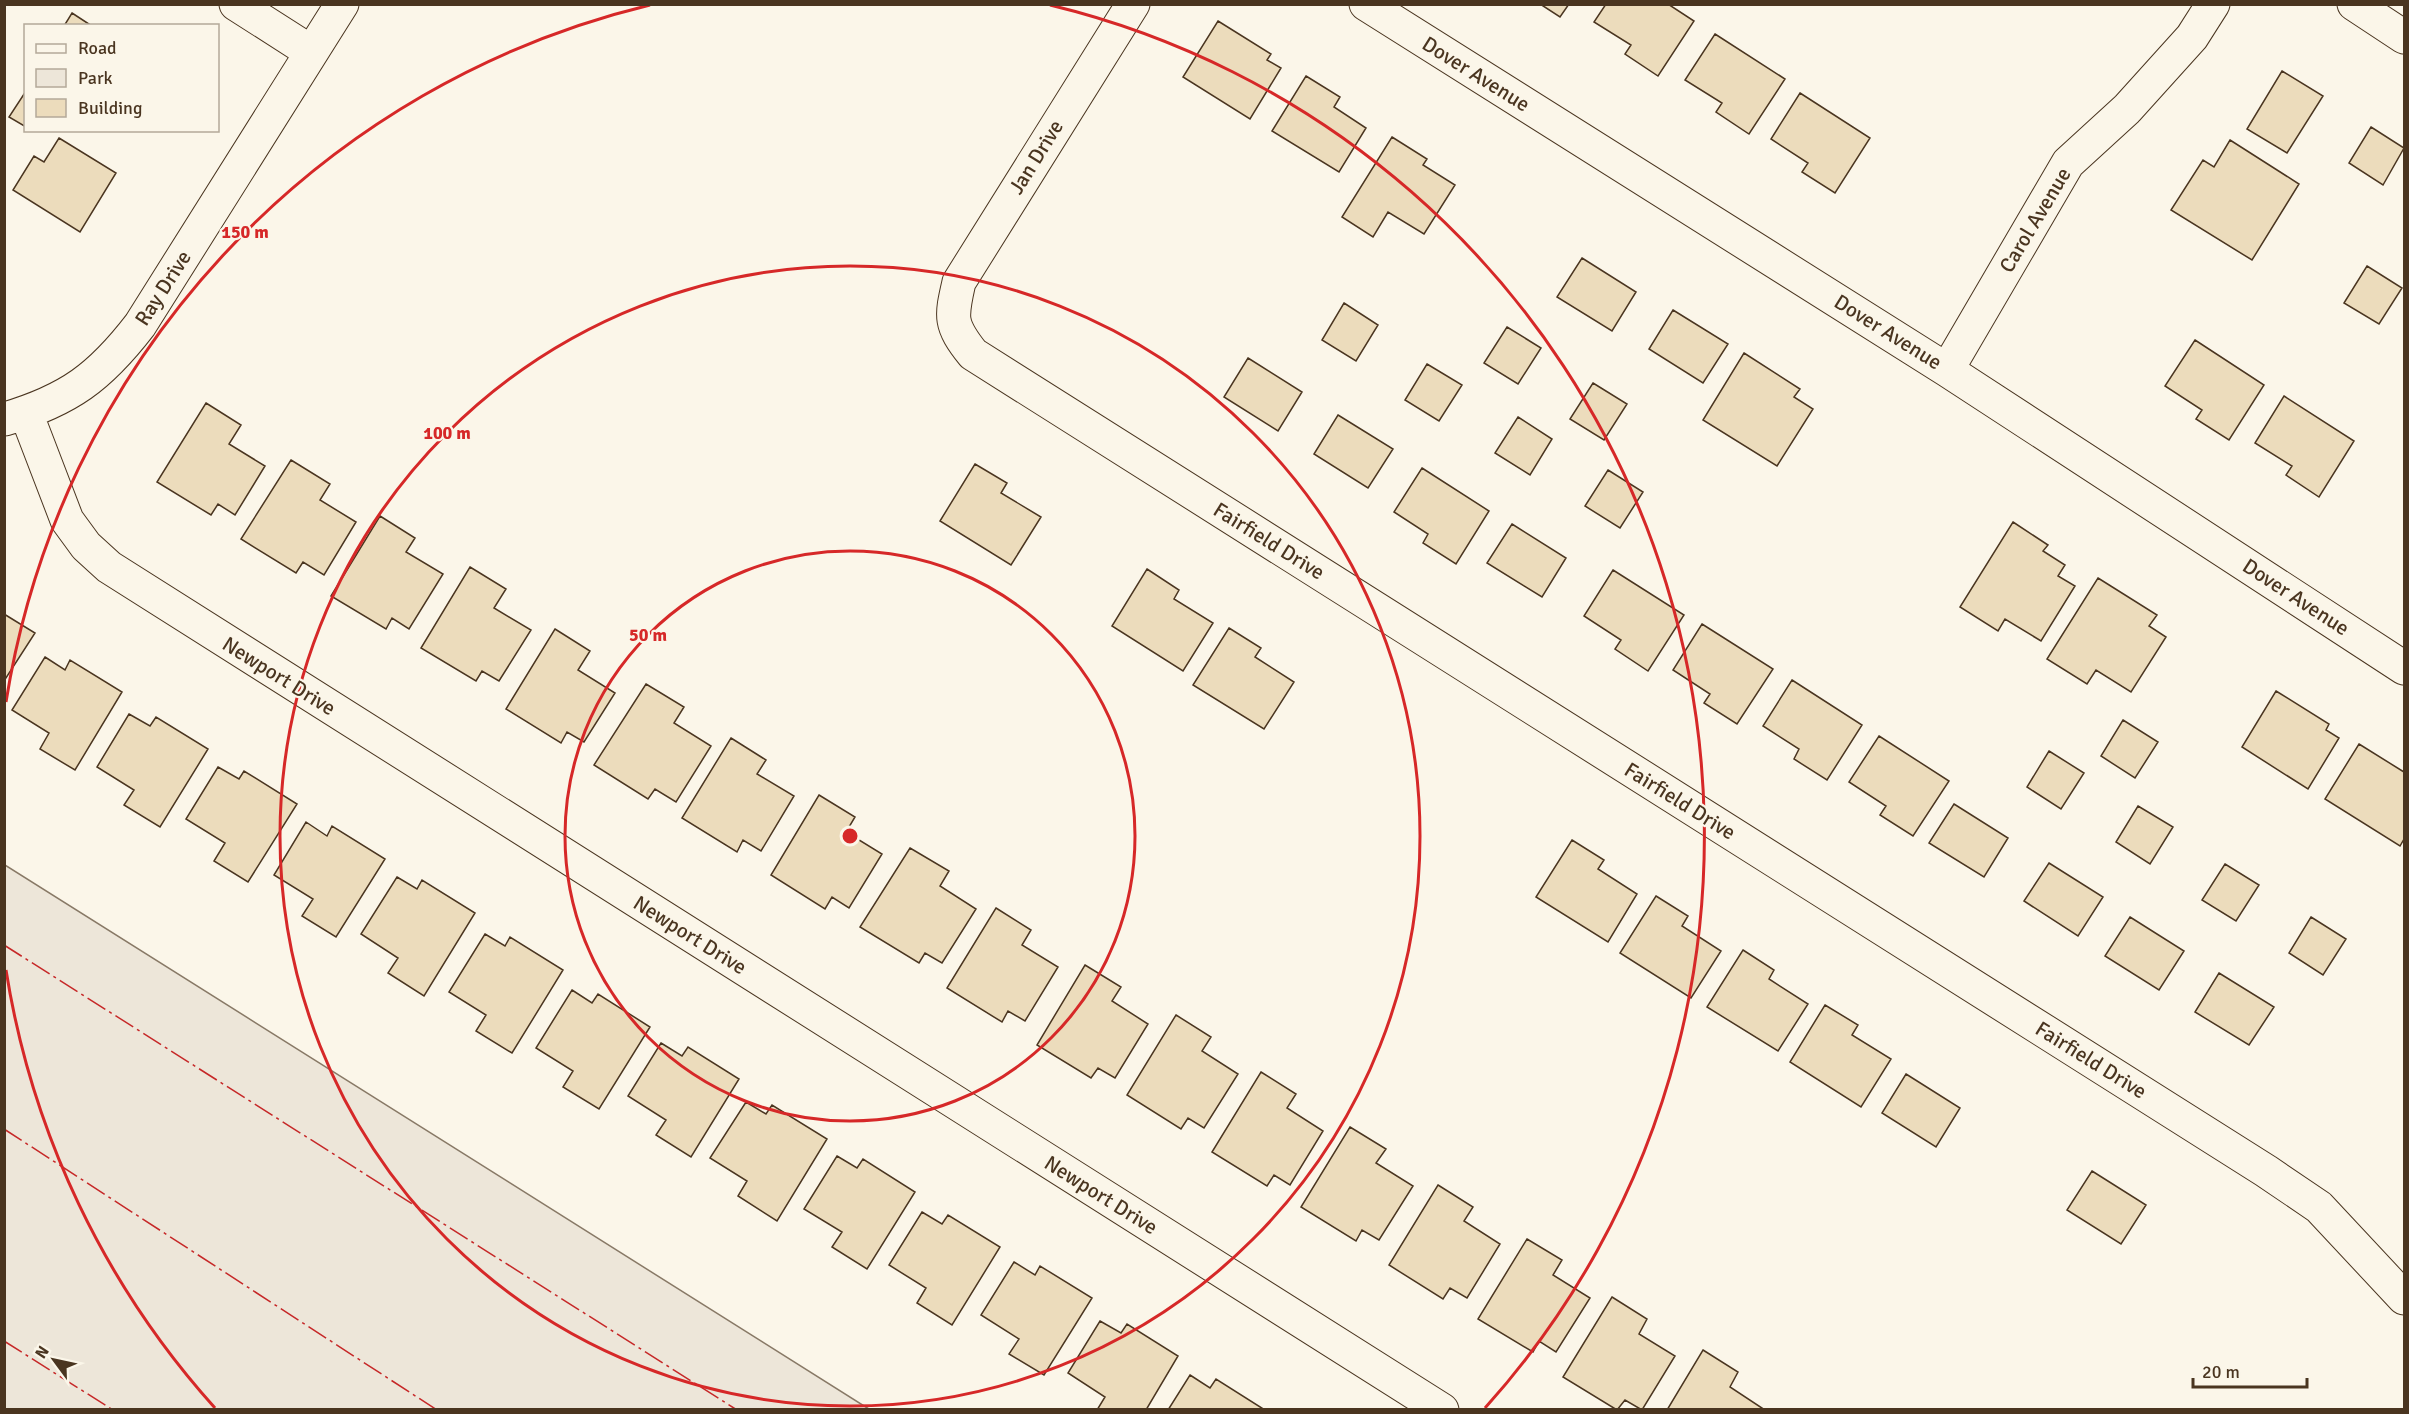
<svg xmlns="http://www.w3.org/2000/svg" width="2409" height="1414" font-family="Signika,sans-serif">
	<rect width="100%" height="100%" fill="#fbf6e9"/>
	<path fill="#ede6d9" stroke="#887966" stroke-width="1.5" d="M4,865H5L869,1409H5Z"/>
	<path fill="#ecdcbc" stroke="#4a3520" stroke-width="1.5" d="M1540,4H1569L1560,17Z
		M1606,4H1668L1694,21L1658,76L1625,54L1631,45L1594,22Z
		M72,13L92,26H64Z
		M1218,21L1271,54L1267,60L1281,68L1250,119L1183,77Z
		M1715,34L1785,79L1749,134L1716,112L1722,103L1685,80Z
		M2282,71L2323,96L2287,153L2247,129Z
		M1306,76L1340,97L1334,107L1366,128L1339,172L1272,131Z
		M26,91V127L9,117Z
		M1800,93L1870,138L1835,193L1802,172L1808,163L1771,139Z
		M2371,127L2404,148L2383,185L2349,163Z
		M1392,137L1427,159L1423,165L1455,185L1424,234L1388,212L1373,237L1342,217Z
		M59,138L116,173L80,232L13,190L34,156L44,162Z
		M2230,140L2299,184L2252,260L2171,210L2203,160L2214,167Z
		M1582,258L1636,292L1612,331L1557,297Z
		M2367,266L2402,288L2379,324L2344,303Z
		M1344,303L1378,325L1356,361L1322,340Z
		M1673,310L1728,344L1703,383L1649,349Z
		M1507,327L1541,348L1518,384L1484,363Z
		M2195,340L2264,385L2229,440L2196,419L2202,410L2165,386Z
		M1744,353L1800,389L1794,397L1813,409L1777,466L1703,420Z
		M1248,358L1302,392L1278,431L1224,397Z
		M1427,364L1462,385L1439,421L1405,400Z
		M1593,383L1627,404L1604,440L1570,419Z
		M2284,396L2354,441L2319,497L2286,475L2292,466L2255,443Z
		M206,403L241,425L229,444L265,466L235,515L218,504L211,515L157,482Z
		M1338,415L1393,449L1368,488L1314,454Z
		M1518,417L1552,439L1530,475L1495,453Z
		M291,460L330,484L320,500L356,522L324,575L303,562L296,573L241,539Z
		M975,464L1007,483L1001,493L1041,517L1011,565L940,521Z
		M1422,468L1489,511L1456,564L1423,543L1428,534L1394,512Z
		M1608,470L1643,492L1620,528L1585,506Z
		M380,516L415,538L406,552L443,574L409,629L392,618L386,629L331,596Z
		M2013,522L2048,545L2043,551L2065,565L2058,576L2075,586L2041,641L2005,619L1998,631L1960,607Z
		M1512,524L1566,558L1542,597L1487,563Z
		M470,567L506,589L494,608L531,630L499,681L482,671L476,681L421,648Z
		M1147,569L1179,590L1174,599L1213,623L1183,671L1112,626Z
		M1613,570L1684,615L1648,671L1615,649L1621,640L1584,616Z
		M2098,578L2157,615L2149,626L2166,637L2131,692L2096,670L2087,684L2047,659Z
		M4,614L35,633L4,681Z
		M1702,624L1773,669L1737,724L1704,703L1710,694L1673,670Z
		M1229,628L1261,648L1255,657L1294,682L1264,729L1193,685Z
		M555,629L590,651L578,670L615,693L584,742L567,732L561,743L506,709Z
		M45,657L65,670L70,660L122,692L75,770L40,749L49,733L12,710Z
		M1792,680L1862,725L1827,780L1794,759L1799,749L1763,726Z
		M646,684L684,707L674,723L711,746L676,802L655,789L648,799L594,765Z
		M2276,691L2329,724L2326,730L2339,738L2308,789L2242,747Z
		M129,714L150,726L156,717L208,749L160,827L124,805L134,790L97,767Z
		M2123,720L2158,742L2135,778L2101,756Z
		M1879,736L1949,781L1913,836L1880,815L1886,806L1849,782Z
		M731,738L766,760L757,774L794,796L761,851L743,840L737,852L682,818Z
		M2359,744L2404,772V839L2400,846L2325,799Z
		M2049,751L2084,773L2061,809L2027,787Z
		M218,767L239,779L244,771L297,804L248,882L214,861L225,843L186,819Z
		M819,795L855,817L846,832L882,854L849,908L832,897L825,909L771,875Z
		M1954,804L2008,838L1984,877L1929,843Z
		M2138,806L2173,827L2150,864L2116,842Z
		M306,822L327,836L332,826L385,859L336,937L302,916L313,899L274,875Z
		M1572,840L1604,860L1598,869L1637,894L1608,942L1536,897Z
		M910,848L949,871L940,886L976,909L942,963L925,953L919,963L860,927Z
		M2049,863L2103,897L2078,936L2024,901Z
		M2225,864L2259,885L2236,921L2202,900Z
		M397,877L417,889L422,880L475,913L424,996L388,973L398,958L361,934Z
		M1656,896L1688,916L1682,926L1721,951L1691,998L1620,953Z
		M996,908L1031,930L1022,945L1058,967L1025,1021L1008,1011L1002,1022L947,988Z
		M2130,917L2184,951L2159,990L2105,956Z
		M2311,917L2346,939L2323,975L2289,953Z
		M485,934L505,946L510,937L563,970L512,1053L476,1031L486,1015L449,992Z
		M1743,950L1774,970L1769,979L1808,1004L1778,1051L1707,1007Z
		M1085,965L1121,987L1112,1001L1148,1024L1115,1078L1098,1068L1091,1078L1037,1045Z
		M2219,973L2274,1007L2249,1045L2195,1012Z
		M572,990L592,1003L598,994L650,1027L599,1109L563,1087L573,1071L536,1048Z
		M1825,1005L1858,1025L1852,1035L1891,1059L1861,1107L1790,1062Z
		M1176,1015L1211,1037L1202,1051L1238,1074L1204,1128L1188,1118L1181,1129L1127,1095Z
		M661,1043L682,1056L688,1047L739,1079L691,1157L656,1135L666,1120L628,1096Z
		M1261,1072L1296,1094L1287,1108L1323,1131L1290,1185L1274,1175L1267,1186L1212,1152Z
		M1906,1074L1960,1108L1936,1147L1882,1113Z
		M746,1102L766,1114L772,1105L827,1139L777,1221L738,1196L747,1181L710,1158Z
		M1350,1127L1386,1149L1376,1163L1413,1186L1379,1240L1362,1230L1356,1241L1301,1207Z
		M837,1156L857,1168L863,1159L915,1192L867,1269L832,1247L842,1232L804,1209Z
		M2092,1171L2146,1205L2121,1244L2067,1210Z
		M1438,1185L1473,1207L1464,1221L1500,1244L1467,1298L1450,1288L1443,1299L1389,1265Z
		M922,1212L942,1224L948,1215L1000,1247L952,1325L917,1303L926,1288L889,1265Z
		M1527,1239L1562,1260L1553,1275L1590,1298L1556,1352L1539,1341L1533,1352L1478,1319Z
		M1014,1262L1035,1275L1040,1266L1092,1298L1044,1375L1009,1354L1019,1339L981,1315Z
		M1612,1297L1647,1319L1639,1334L1675,1356L1642,1410L1625,1400L1617,1410L1563,1377Z
		M1100,1321L1121,1333L1127,1324L1178,1356L1146,1410H1097L1105,1397L1068,1373Z
		M1703,1350L1738,1372L1730,1387L1765,1410H1667Z
		M1190,1375L1210,1388L1216,1379L1265,1410H1168Z"/>
	<g fill="none" stroke-linecap="round" stroke-linejoin="round">
		<defs>
			<path id="minor" d="M236,4L311,52
				M1133,4L959,282C951,317 949,324 973,354L2266,1171L2319,1207L2404,1298
				M1366,4L1947,370L2404,668
				M2354,4L2404,37
				M1947,370L2068,163L2127,109L2192,37L2213,4
				M26,413L67,520L86,546L109,567L1442,1410
				M5,419C69,400 100,377 140,325L342,4"/>
		</defs>
		<use href="#minor" stroke="#4a3520" stroke-width="35"/>
		<use href="#minor" stroke="#fbf6e9" stroke-width="33"/>
		<path stroke="#c62828" stroke-width="1.5" stroke-dasharray="21 4.5 3 4.5" stroke-linecap="butt" d="M4,945L737,1410
			M4,1129L437,1410
			M4,1341L113,1410"/>
	</g>
	<g fill="none" stroke="#d62828" stroke-width="3">
		<circle cx="850" cy="836" r="285"/>
		<circle cx="850" cy="836" r="570"/>
		<path d="M215 1408A855 855 0 0 1 6 970M6 702A855 855 0 0 1 650 5M1050 5A855 855 0 0 1 1485 1408"/>
	</g>
	<g text-anchor="middle" dominant-baseline="central" stroke-width="4.5" stroke-linejoin="round" paint-order="stroke">
		<g font-size="21" fill="#4a3520" stroke="#fbf6e9">
			<text transform="translate(1476 74) rotate(32)">Dover Avenue</text>
			<text transform="translate(1036 157) rotate(-58)">Jan Drive</text>
			<text transform="translate(2035 220) rotate(-59)">Carol Avenue</text>
			<text transform="translate(163 288) rotate(-57)">Ray Drive</text>
			<text transform="translate(1888 332) rotate(32)">Dover Avenue</text>
			<text transform="translate(1269 541) rotate(32)">Fairfield Drive</text>
			<text transform="translate(2296 597) rotate(33)">Dover Avenue</text>
			<text transform="translate(279 676) rotate(32)">Newport Drive</text>
			<text transform="translate(1680 801) rotate(32)">Fairfield Drive</text>
			<text transform="translate(690 935) rotate(32)">Newport Drive</text>
			<text transform="translate(2091 1060) rotate(32)">Fairfield Drive</text>
			<text transform="translate(1101 1195) rotate(32)">Newport Drive</text>
		</g>
	</g>
	<circle cx="850" cy="836" r="9" fill="#d62828" stroke="#fbf6e9" stroke-width="3"/>
	<g font-size="18" text-anchor="middle" font-weight="bold" fill="#d62828" stroke="#fbf6e9" stroke-width="4.5" stroke-linejoin="round" paint-order="stroke">
		<text x="245" y="238">150 m</text>
		<text x="447" y="439">100 m</text>
		<text x="648" y="641">50 m</text>
	</g>
	<rect width="2409" height="1414" fill="none" stroke="#4a3520" stroke-width="12"/>
	<rect x="24" y="24" width="195" height="108" fill="#fbf6e9" stroke="#b4a999" stroke-width="1.5"/>
	<rect x="36" y="44" width="30" height="9" fill="#fbf6e9" stroke="#b4a999" stroke-width="1.5"/>
	<text x="78" y="54" font-size="18" fill="#4a3520">Road</text>
	<rect x="36" y="69" width="30" height="18" fill="#ede6d9" stroke="#b4a999" stroke-width="1.5"/>
	<text x="78" y="84" font-size="18" fill="#4a3520">Park</text>
	<rect x="36" y="99" width="30" height="18" fill="#ecdcbc" stroke="#b4a999" stroke-width="1.5"/>
	<text x="78" y="114" font-size="18" fill="#4a3520">Building</text>
	<g transform="translate(54 1360) rotate(303)" stroke="#fbf6e9" stroke-width="4.5" paint-order="stroke">
	<path d="M0-4.5L10 22L0 15L-10 22Z" fill="#4a3520"/>
	<text y="-9" font-size="16" font-weight="bold" text-anchor="middle" fill="#4a3520">N</text>
	</g>
	<path d="M2193 1378v9h114v-9" fill="none" stroke="#4a3520" stroke-width="3"/>
	<text x="2202" y="1378" font-size="18" fill="#4a3520" stroke="#fbf6e9" stroke-width="4.5" paint-order="stroke">20 m</text>
</svg>
